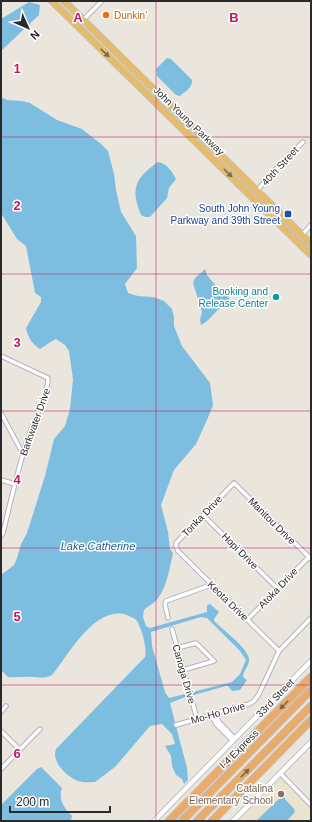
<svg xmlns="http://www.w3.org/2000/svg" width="312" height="822" font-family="Helvetica,sans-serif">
	<rect width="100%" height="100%" fill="#eae6de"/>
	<path fill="#eae3cf" d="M281,777L311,807V821H238Z"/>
	<path fill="#7dbee0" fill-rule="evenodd" d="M29,2L40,5L39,15L1,51V19Z
		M167,58L171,59L192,80C193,88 184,92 180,96L176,95L157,76L156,69Z
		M1,97L7,100L22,101L30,103L57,120L82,129L101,144L108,151L114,174L116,190L121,212L136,236L137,268L125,284L128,293L138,296L153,297L164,301L172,309L174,317V326L182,346L210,383L213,405L207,420L196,444L174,470L161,505L168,532L170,549L173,553C170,566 167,587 158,598C155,603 148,606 144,610L143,617L146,626L150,628L207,612V605L210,604L219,612L214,619V621C222,629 248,648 249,659C250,665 243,670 243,677L247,680L240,690L232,691L228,686H226L183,698L170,703L187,768L188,780L184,784L182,779L176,775L172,766L171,756L165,746L175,744L172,734L162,724L150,726L115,767L95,782C90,782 83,783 78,781C67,777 51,762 56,749L145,657C147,647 142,630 137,621C135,618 130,617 127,615C95,604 68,656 52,675C45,679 40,677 32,677C24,676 16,678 8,677L1,670V575L14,565L17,558L21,544L27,533L45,476L54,439L65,426L70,409L73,379L69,351L65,345L56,339C49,342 46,346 40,349C31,343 28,337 26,328L41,302V297L35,293L26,246L17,239L1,213ZM201,617L207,618L240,651L246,660L240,674L232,682L169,698L165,692L152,646L151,632Z
		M158,162C165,162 173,172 176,179L169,188L167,198L150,217H145L141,215C130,189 135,178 158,162Z
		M205,269L207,275L222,293L226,291L227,292L230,302L229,304C218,305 212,320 201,325L200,320L202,312L193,283L195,278Z
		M41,767L62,788C58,800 64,808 72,816L71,821H1V805L37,769Z
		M283,795L285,797V799L294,809L295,812L287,821H256Z"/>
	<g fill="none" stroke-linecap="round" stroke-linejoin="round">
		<defs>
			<path id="minor" d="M83,20L102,1
				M257,191L271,174L303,142
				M302,235L311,225
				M1,356L48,378C48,396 35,417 29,435C18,467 11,500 3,533L1,536
				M1,413L23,454
				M1,480L15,484
				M203,515L277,588
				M168,618L165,604L166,601L211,585
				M247,620L309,557
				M172,629L197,719
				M177,648L196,643L214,661L183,670
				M279,651L178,551L176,546V543L234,483L311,559
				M1,712L6,706
				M215,714L219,722L235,739
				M211,715L216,724L233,741
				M176,725L249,704L254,701L259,694L279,651L311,618
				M1,731L20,750
				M1,769L40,729
				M280,773L311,805"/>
			<path id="tertiary" d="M154,821L311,661
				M233,821L311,742"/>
			<path id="trunk" d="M52,1L311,255
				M64,1L311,244"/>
			<path id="motorway" d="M169,821L311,677
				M182,821L311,690
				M197,821L311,706
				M212,821L311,720"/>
		</defs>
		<use href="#minor" stroke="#b1b3bc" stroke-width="5.5"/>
		<use href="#tertiary" stroke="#b1b3bc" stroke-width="6"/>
		<use href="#trunk" stroke="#c3c3c3" stroke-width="8"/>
		<use href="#motorway" stroke="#c3c3c3" stroke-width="9"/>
		<use href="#minor" stroke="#fff" stroke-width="3.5"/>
		<use href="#tertiary" stroke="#fff" stroke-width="4.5"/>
		<use href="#trunk" stroke="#e6bc6a" stroke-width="6"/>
		<use href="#motorway" stroke="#ebab68" stroke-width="7"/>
	</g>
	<defs><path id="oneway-solid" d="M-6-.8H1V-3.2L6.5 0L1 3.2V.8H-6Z"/></defs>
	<g fill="#7f6c47">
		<use href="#oneway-solid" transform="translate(105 53) rotate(44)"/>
		<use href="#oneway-solid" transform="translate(228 173) rotate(45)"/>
	</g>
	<g fill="#816446">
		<use href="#oneway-solid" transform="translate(284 705) rotate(135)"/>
		<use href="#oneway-solid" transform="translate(245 773) rotate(-45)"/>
	</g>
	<path fill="none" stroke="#c2185b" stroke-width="1" stroke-opacity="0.55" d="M156,1V821M1,137H311M1,274H311M1,411H311M1,548H311M1,685H311"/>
	<circle fill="#e8710a" stroke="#fff" stroke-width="1.5" cx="106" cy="15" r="4"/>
	<rect fill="#1a4fb4" stroke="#fff" stroke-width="1.5" x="284" y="210" width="8" height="8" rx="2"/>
	<circle fill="#0f9aa8" stroke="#fff" stroke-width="1.5" cx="276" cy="297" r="4"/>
	<circle fill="#8d6e63" stroke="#fff" stroke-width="1.5" cx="281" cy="794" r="4"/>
	<g text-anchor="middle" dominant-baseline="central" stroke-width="3" stroke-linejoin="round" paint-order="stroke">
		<g font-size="10" fill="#c56008" stroke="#fff" text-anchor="start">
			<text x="114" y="15">Dunkin'</text>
		</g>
		<g font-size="10" fill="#2a2a2a" stroke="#fff">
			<text transform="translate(189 121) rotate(44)">John Young Parkway</text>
			<text transform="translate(280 166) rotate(-47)">40th Street</text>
			<text transform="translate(35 422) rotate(-70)">Barkwater Drive</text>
			<text transform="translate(202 516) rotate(-46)">Tonka Drive</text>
			<text transform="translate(272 521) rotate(45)">Manitou Drive</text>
			<text transform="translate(240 551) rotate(45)">Hopi Drive</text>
			<text transform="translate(278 588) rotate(-46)">Atoka Drive</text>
			<text transform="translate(228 601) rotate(44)">Keota Drive</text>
			<text transform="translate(184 674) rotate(74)">Canoga Drive</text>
			<text transform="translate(275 698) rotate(-46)">33rd Street</text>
			<text transform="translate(218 713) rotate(-16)">Mo-Ho Drive</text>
			<text transform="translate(239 749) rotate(-45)">I-4 Express</text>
		</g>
		<g font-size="10" fill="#164399" stroke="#fff" text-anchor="end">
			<text x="280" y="208">South John Young<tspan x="280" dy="12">Parkway and 39th Street</tspan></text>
		</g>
		<g font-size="10" fill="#0d838f" stroke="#fff" text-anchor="end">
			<text x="268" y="291">Booking and<tspan x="268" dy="12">Release Center</tspan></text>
		</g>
		<g font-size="10" fill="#785e54" stroke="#fff" text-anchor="end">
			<text x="273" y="788">Catalina<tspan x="273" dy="12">Elementary School</tspan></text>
		</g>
		<g font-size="11" font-style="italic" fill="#1d5d8b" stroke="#fff">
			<text x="98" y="546">Lake Catherine</text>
		</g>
	</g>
	<g font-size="13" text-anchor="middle" font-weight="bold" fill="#c2185b" stroke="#fff" stroke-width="3" stroke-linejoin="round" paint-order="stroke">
		<text x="78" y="22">A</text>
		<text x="234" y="22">B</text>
		<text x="17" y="73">1</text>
		<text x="17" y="210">2</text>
		<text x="17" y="347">3</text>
		<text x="17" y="484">4</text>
		<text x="17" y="621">5</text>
		<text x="17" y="758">6</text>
	</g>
	<rect width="312" height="822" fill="none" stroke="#2a2a2a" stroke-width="4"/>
	<g transform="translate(28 28) rotate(135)" stroke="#ffffff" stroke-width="3" paint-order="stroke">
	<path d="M0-3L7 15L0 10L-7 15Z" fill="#2a2a2a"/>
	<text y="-6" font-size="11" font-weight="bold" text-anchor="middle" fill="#2a2a2a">N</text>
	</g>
	<path d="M10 806v6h100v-6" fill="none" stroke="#2a2a2a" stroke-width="2"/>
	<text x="16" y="806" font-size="12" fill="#2a2a2a" stroke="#ffffff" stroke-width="3" paint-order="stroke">200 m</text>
</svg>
